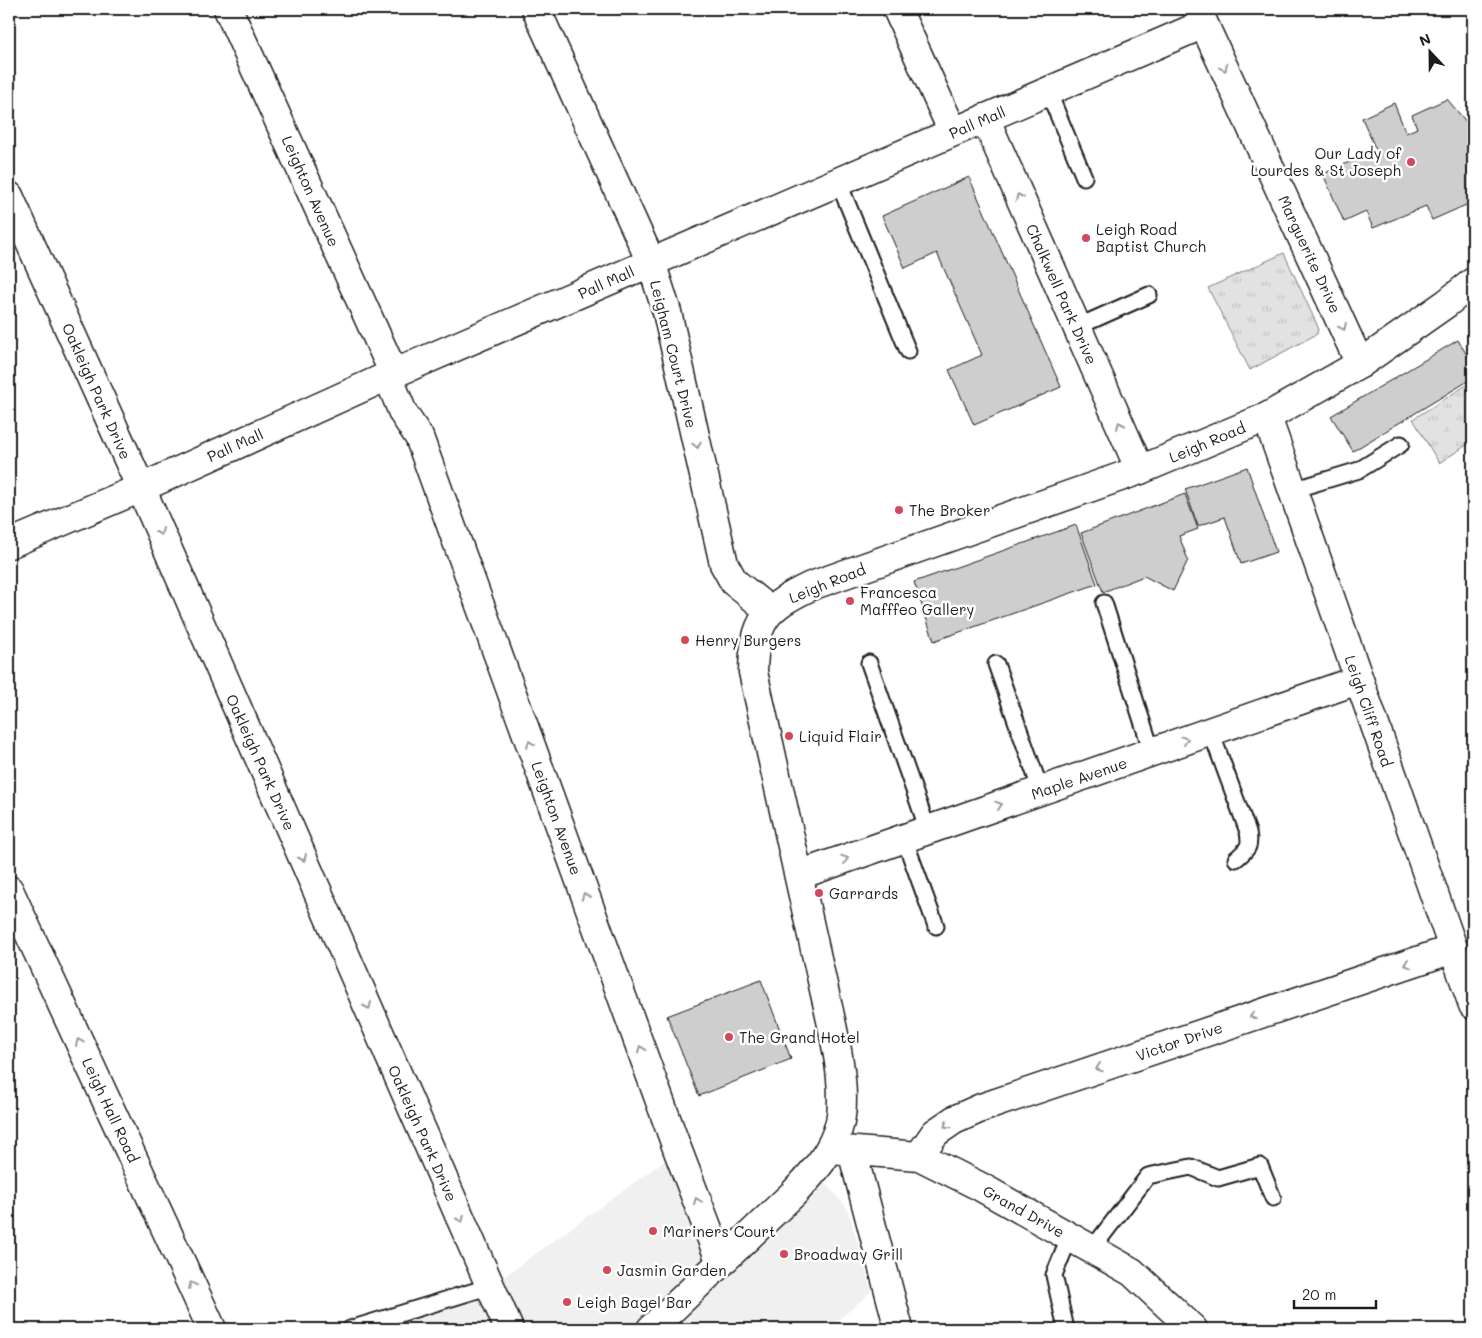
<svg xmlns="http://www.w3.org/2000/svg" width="1482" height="1338" font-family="Mali,sans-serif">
	<defs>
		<pattern id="grass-tufts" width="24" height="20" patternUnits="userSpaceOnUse" patternTransform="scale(1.25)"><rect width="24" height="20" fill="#e2e2e2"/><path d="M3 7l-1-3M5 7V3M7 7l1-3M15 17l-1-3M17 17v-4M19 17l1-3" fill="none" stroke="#c1c1c1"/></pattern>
	</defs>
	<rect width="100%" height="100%" fill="#fff"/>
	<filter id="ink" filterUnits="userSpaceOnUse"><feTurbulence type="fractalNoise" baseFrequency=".02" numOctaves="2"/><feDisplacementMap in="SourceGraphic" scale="10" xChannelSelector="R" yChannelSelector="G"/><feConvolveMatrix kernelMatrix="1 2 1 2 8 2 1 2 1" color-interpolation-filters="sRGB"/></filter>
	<g filter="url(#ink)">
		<path fill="#f0f0f0" d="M678,1151L721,1263L815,1171L847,1208L872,1291L828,1329H350L491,1286Z"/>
		<path fill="url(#grass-tufts)" stroke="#7f7f7f" d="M1284,253L1318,327L1317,334L1250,370L1208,288Z
			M1473,381V441L1439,463L1413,419Z"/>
		<path fill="#cecece" stroke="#1c1c1c" d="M1447,99L1473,130V202L1432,220L1426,206L1373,228L1366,212L1344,222L1323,174L1376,150L1362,118L1394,103L1406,133L1417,128L1412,115Z
			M969,177L1061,387L974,425L949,370L982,355L937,253L905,268L882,216Z
			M1458,340L1473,365V378L1353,451L1331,416Z
			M1247,467L1276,552L1241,564L1225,517L1198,526L1185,489Z
			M1185,494L1198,529L1179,536L1188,560L1173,591L1144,576L1103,592L1081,533Z
			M1076,525L1097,584L934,641L914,582Z
			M761,980L791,1059L699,1096L667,1016Z"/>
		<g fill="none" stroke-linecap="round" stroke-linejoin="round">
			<defs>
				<path id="service" d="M1048,91L1084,177
					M838,181L908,351
					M1077,327L1149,295
					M1293,490L1359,470L1401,444
					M1104,603L1152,752
					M869,663L928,830
					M996,664L1041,791
					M1211,732L1248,832C1251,848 1247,849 1236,859
					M904,838L936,926
					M1092,1249L1148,1176L1191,1167L1218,1178L1260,1166L1273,1198
					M350,1329L491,1286
					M1066,1329L1054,1275L1070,1236"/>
				<path id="minor" d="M228,9L394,374
					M536,9L651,262L667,312L724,564L734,582L770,611
					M897,9L953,132
					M1197,9L1360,364
					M985,118L1140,470
					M9,196L141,488L509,1329
					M388,376L403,413L419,437L678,1151L721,1263
					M1267,417L1473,1005
					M9,544L141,488L388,376L1204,24
					M799,875L1358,680
					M9,890L212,1329
					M831,1149L919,1156L981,1187L1132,1272L1193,1329
					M852,1151L899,1329
					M919,1156L935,1133L954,1120L981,1108L1453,949"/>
				<path id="tertiary" d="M651,1329L793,1194C813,1173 833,1152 840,1122C848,1081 830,1018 821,976C799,875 776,774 753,672C754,621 765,608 811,586L1140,470L1267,417L1360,364L1447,303L1473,282"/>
			</defs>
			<use href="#service" stroke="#1c1c1c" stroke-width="19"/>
			<use href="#minor" stroke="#1c1c1c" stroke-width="31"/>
			<use href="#tertiary" stroke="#1c1c1c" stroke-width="31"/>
			<use href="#service" stroke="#fff" stroke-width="15"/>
			<use href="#minor" stroke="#fff" stroke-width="28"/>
			<use href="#tertiary" stroke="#fff" stroke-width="28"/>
		</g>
		<defs><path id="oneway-chevron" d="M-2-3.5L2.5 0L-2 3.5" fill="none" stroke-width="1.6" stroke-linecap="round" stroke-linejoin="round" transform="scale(1.25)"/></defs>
		<g stroke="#999">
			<use href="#oneway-chevron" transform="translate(1224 68) rotate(65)"/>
			<use href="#oneway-chevron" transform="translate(1019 197) rotate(-114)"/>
			<use href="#oneway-chevron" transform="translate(1343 327) rotate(65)"/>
			<use href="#oneway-chevron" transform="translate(1120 425) rotate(-114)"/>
			<use href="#oneway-chevron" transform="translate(697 445) rotate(77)"/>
			<use href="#oneway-chevron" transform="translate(160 532) rotate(66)"/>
			<use href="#oneway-chevron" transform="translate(1185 740) rotate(-19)"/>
			<use href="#oneway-chevron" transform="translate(530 744) rotate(-110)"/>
			<use href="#oneway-chevron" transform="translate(999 805) rotate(-19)"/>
			<use href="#oneway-chevron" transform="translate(303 858) rotate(66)"/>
			<use href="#oneway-chevron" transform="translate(845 859) rotate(-19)"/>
			<use href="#oneway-chevron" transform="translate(585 896) rotate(-110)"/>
			<use href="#oneway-chevron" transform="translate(1407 964) rotate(161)"/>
			<use href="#oneway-chevron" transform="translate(368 1006) rotate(66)"/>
			<use href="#oneway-chevron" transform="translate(1253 1016) rotate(161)"/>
			<use href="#oneway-chevron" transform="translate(79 1042) rotate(-115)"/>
			<use href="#oneway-chevron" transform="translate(641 1049) rotate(-110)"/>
			<use href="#oneway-chevron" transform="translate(1099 1068) rotate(161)"/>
			<use href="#oneway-chevron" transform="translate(947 1125) rotate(147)"/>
			<use href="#oneway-chevron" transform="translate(697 1201) rotate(-111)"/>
			<use href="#oneway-chevron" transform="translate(461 1219) rotate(66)"/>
			<use href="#oneway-chevron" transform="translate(192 1285) rotate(-115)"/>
		</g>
	</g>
	<g fill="#d1495b" stroke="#fff" stroke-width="2">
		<circle cx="1411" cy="162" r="5"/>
		<circle cx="1086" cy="238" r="5"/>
		<circle cx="899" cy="510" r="5"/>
		<circle cx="850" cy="601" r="5"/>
		<circle cx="685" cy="640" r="5"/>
		<circle cx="789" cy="736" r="5"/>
		<circle cx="819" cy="893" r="5"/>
		<circle cx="729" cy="1037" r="5"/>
		<circle cx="653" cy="1231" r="5"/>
		<circle cx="784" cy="1254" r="5"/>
		<circle cx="607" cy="1270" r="5"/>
		<circle cx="567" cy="1302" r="5"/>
	</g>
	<g text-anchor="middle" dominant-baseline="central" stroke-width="5" stroke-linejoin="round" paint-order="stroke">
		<g font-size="15" fill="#1c1c1c" stroke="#fff">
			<text transform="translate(977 122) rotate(-23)">Pall Mall</text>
			<text transform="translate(311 191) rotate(66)">Leighton Avenue</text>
			<text transform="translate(1310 254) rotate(65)">Marguerite Drive</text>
			<text transform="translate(606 282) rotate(-24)">Pall Mall</text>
			<text transform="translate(1062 294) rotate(66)">Chalkwell Park Drive</text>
			<text transform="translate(674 354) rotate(76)">Leigham Court Drive</text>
			<text transform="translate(97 391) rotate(66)">Oakleigh Park Drive</text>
			<text transform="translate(1207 442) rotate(-23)">Leigh Road</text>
			<text transform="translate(235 445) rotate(-24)">Pall Mall</text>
			<text transform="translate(827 583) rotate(-22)">Leigh Road</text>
			<text transform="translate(1369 711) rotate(71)">Leigh Cliff Road</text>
			<text transform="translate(261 762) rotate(66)">Oakleigh Park Drive</text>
			<text transform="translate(1079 778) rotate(-19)">Maple Avenue</text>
			<text transform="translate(557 818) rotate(70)">Leighton Avenue</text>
			<text transform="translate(1179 1041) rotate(-19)">Victor Drive</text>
			<text transform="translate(111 1110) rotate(65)">Leigh Hall Road</text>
			<text transform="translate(423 1133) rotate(66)">Oakleigh Park Drive</text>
			<text transform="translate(1024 1211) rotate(29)">Grand Drive</text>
		</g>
		<g font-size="15" fill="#1c1c1c" stroke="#fff" text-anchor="start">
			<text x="1401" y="153" text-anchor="end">Our Lady of<tspan x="1401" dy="17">Lourdes &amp; St Joseph</tspan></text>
			<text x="1096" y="229">Leigh Road<tspan x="1096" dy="17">Baptist Church</tspan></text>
			<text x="909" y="510">The Broker</text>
			<text x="860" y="592">Francesca<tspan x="860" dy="17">Mafffeo Gallery</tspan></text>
			<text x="695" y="640">Henry Burgers</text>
			<text x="799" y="736">Liquid Flair</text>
			<text x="829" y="893">Garrards</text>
			<text x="739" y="1037">The Grand Hotel</text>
			<text x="663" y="1231">Mariners Court</text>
			<text x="794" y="1254">Broadway Grill</text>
			<text x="617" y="1270">Jasmin Garden</text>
			<text x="577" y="1302">Leigh Bagel Bar</text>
		</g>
	</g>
	<rect width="1482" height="1338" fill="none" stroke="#fff" stroke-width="30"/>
	<rect x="15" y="15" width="1452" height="1308" fill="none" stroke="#1c1c1c" stroke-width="2" filter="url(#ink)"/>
	<g transform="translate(1430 52) rotate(338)" stroke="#ffffff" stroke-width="4" paint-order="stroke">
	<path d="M0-4L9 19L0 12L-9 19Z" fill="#1c1c1c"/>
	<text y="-8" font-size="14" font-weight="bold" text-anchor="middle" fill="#1c1c1c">N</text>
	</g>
	<path d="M1294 1300v8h82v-8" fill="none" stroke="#1c1c1c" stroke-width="2.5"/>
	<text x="1302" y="1300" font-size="15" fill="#1c1c1c" stroke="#ffffff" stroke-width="4" paint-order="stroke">20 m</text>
</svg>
